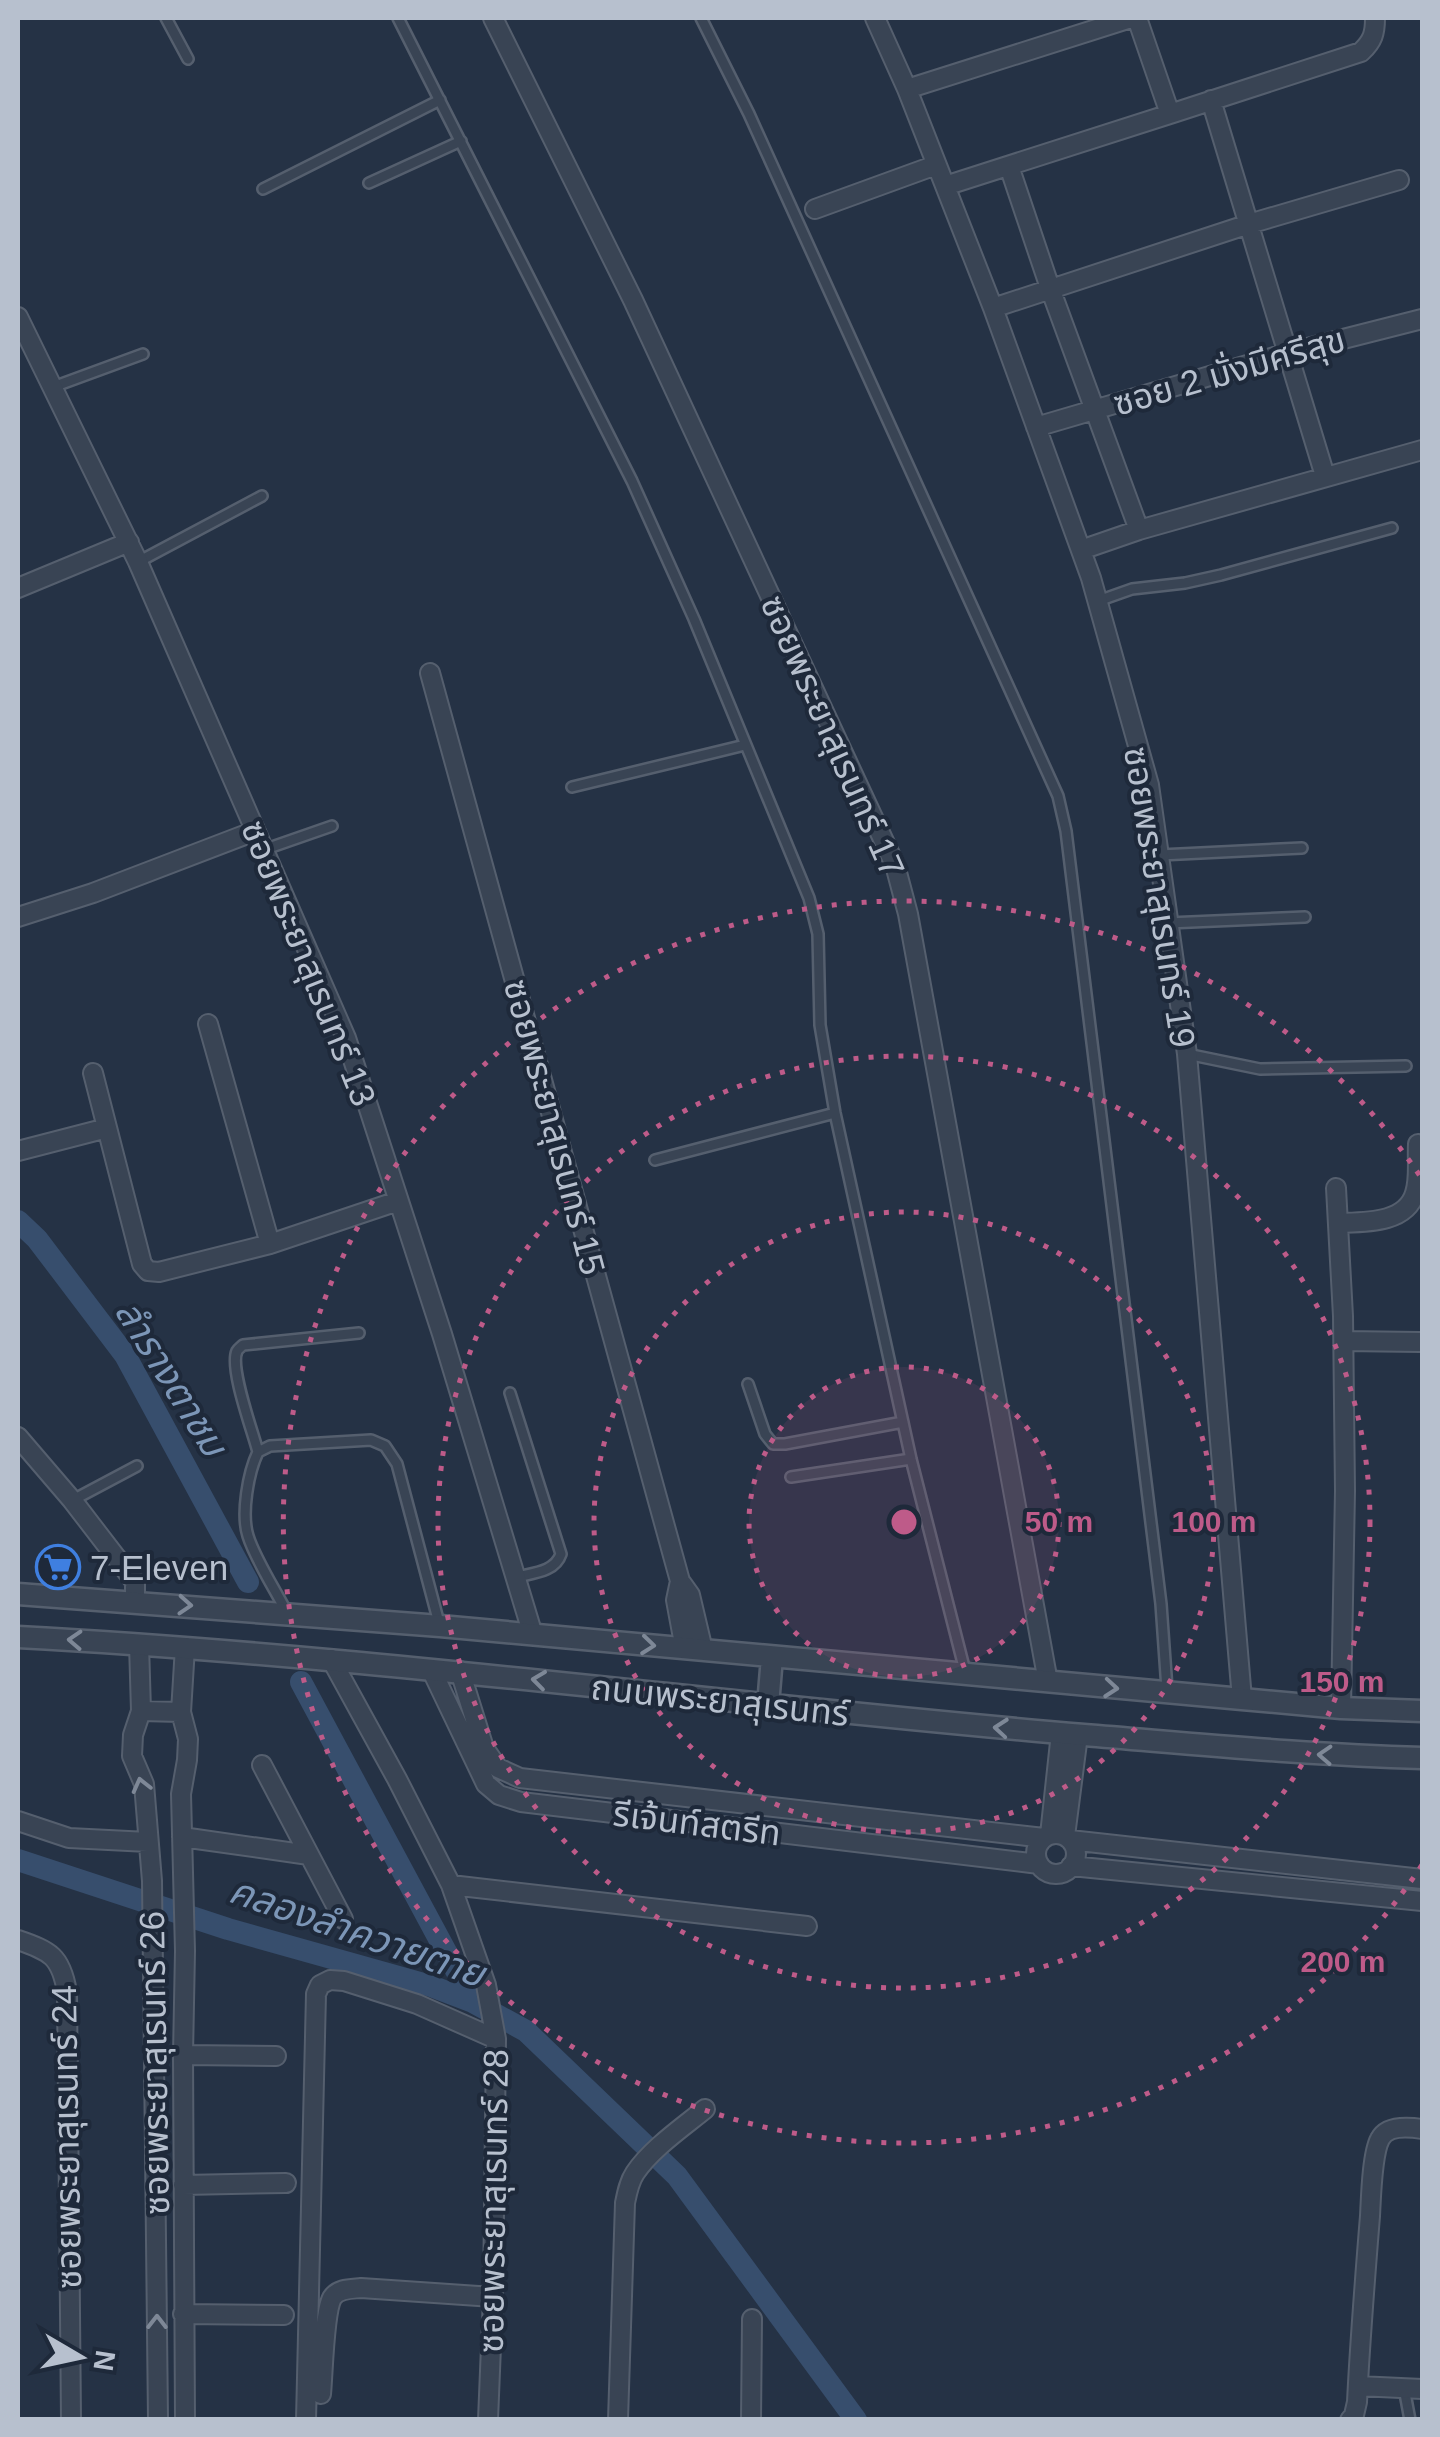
<svg xmlns="http://www.w3.org/2000/svg" width="1440" height="2437" font-family="Helvetica,'Noto Sans Thai',sans-serif">
	<rect width="100%" height="100%" fill="#253245"/>
	<g fill="none" stroke-linecap="round" stroke-linejoin="round">
		<path stroke="#374e6d" stroke-width="22" d="M18,1221L37,1239L125,1355L248,1582
			M301,1682L473,2002
			M18,1860L228,1929L431,1986L473,2002L526,2031L677,2176L856,2420"/>
		<defs>
			<path id="service" d="M166,18L188,59
				M398,18L632,481L694,619L809,898L818,934L820,1025L835,1113L911,1459L965,1671
				M701,18L749,114L1058,796L1066,831L1161,1604L1167,1689
				M369,183L461,141
				M263,189L440,100
				M53,387L143,354
				M138,562L262,496
				M1098,601L1132,589L1185,583L1221,575L1392,528
				M572,787L745,745
				M263,850L332,826
				M1160,855L1302,848
				M1168,923L1305,917
				M1187,1054L1260,1069L1406,1066
				M655,1160L835,1113
				M748,1384L765,1434L773,1444H785L903,1422
				M510,1393L561,1554C555,1572 533,1573 517,1577
				M258,1452C253,1432 229,1368 237,1351C238,1349 241,1347 243,1345L359,1333
				M791,1477L911,1459
				M73,1500L137,1466
				M287,1613C276,1591 255,1559 248,1536C241,1514 248,1473 258,1452L270,1446L371,1440L385,1446L397,1464L439,1623
				M1404,2388L1410,2420"/>
			<path id="minor" d="M493,18L633,300L895,865L908,914L1048,1682
				M875,18L907,89L993,308L1091,578L1149,785L1187,1054L1242,1699
				M1137,18L1170,114L1361,52C1373,41 1375,33 1375,18
				M907,89L1131,18
				M1211,100L1325,476
				M1009,166L1050,288L1139,530
				M945,186L1170,114
				M815,209L936,165
				M993,308L1249,224L1399,180
				M18,317L138,562L346,1038L442,1334L533,1635
				M1036,427L1288,353L1422,319
				M1081,550L1139,530L1422,450
				M18,588L129,542
				M430,673L680,1581L690,1595L703,1650
				M18,917L93,893L255,831
				M208,1024L270,1244
				M93,1073L142,1264L148,1271L159,1272L270,1244L398,1201
				M18,1151L107,1128
				M1336,1188L1343,1316L1345,1491L1341,1708
				M1338,1223C1364,1222 1406,1224 1415,1193C1420,1178 1417,1159 1418,1144
				M1344,1341L1420,1342
				M18,1437L72,1500L135,1582V1602
				M680,1581L676,1600L685,1649
				M139,1644L141,1711L133,1735L132,1756L144,1784L152,1881L158,2420
				M331,1659L397,1779L451,1885L486,1985L496,2039L493,2297L488,2420
				M431,1669L486,1784L499,1795L521,1802L1039,1864
				M460,1671L484,1748L498,1768L520,1778L1044,1838
				M141,1711L181,1712
				M262,1765L343,1919
				M18,1821L69,1838L148,1842
				M1036 1854a20 20 0 1 1 40 0a20 20 0 1 1-40 0Z
				M1050,1835L1061,1733
				M1065,1836L1078,1735
				M182,1837L309,1855
				M1070,1840L1422,1879
				M1071,1866L1422,1901
				M451,1885L807,1926
				M18,1940C50,1951 61,1956 67,1992L71,2420
				M183,2055L276,2056
				M183,2185L286,2183
				M183,2314L284,2315
				M1358,2386L1422,2389
				M321,2394C323,2374 324,2313 332,2298C338,2288 352,2289 361,2288L493,2297
				M185,2420L183,2055L185,1951L181,1794L187,1760L188,1739L181,1712L185,1647
				M306,2420L316,1994L320,1985L330,1980L344,1981L417,2004L496,2039
				M618,2420L625,2203C627,2193 629,2182 635,2173C651,2149 683,2127 705,2109
				M751,2420L752,2319
				M1350,2420L1354,2415L1357,2402C1360,2340 1365,2278 1370,2216C1371,2197 1372,2154 1380,2139C1387,2125 1409,2127 1422,2129"/>
			<path id="tertiary" d="M18,1594L440,1626L1242,1699L1341,1708L1422,1711
				M18,1637C374,1656 728,1705 1084,1735C1197,1744 1309,1755 1422,1758
				M768,1705L772,1657"/>
		</defs>
		<use href="#service" stroke="#555f6e" stroke-width="14"/>
		<use href="#minor" stroke="#555f6e" stroke-width="22"/>
		<use href="#tertiary" stroke="#555f6e" stroke-width="25"/>
		<use href="#service" stroke="#394454" stroke-width="9"/>
		<use href="#minor" stroke="#394454" stroke-width="18"/>
		<use href="#tertiary" stroke="#394454" stroke-width="20"/>
	</g>
	<defs><path id="oneway-chevron" d="M-2-3.5L2.5 0L-2 3.5" fill="none" stroke-width="1.6" stroke-linecap="round" stroke-linejoin="round" transform="scale(2.5)"/></defs>
	<g stroke="#7e8897">
		<use href="#oneway-chevron" transform="translate(185 1605) rotate(4)"/>
		<use href="#oneway-chevron" transform="translate(75 1640) rotate(-177)"/>
		<use href="#oneway-chevron" transform="translate(648 1645) rotate(6)"/>
		<use href="#oneway-chevron" transform="translate(539 1680) rotate(-173)"/>
		<use href="#oneway-chevron" transform="translate(1111 1688) rotate(5)"/>
		<use href="#oneway-chevron" transform="translate(1001 1728) rotate(-175)"/>
		<use href="#oneway-chevron" transform="translate(1325 1755) rotate(-177)"/>
		<use href="#oneway-chevron" transform="translate(141 1785) rotate(-104)"/>
		<use href="#oneway-chevron" transform="translate(157 2322) rotate(-90)"/>
	</g>
	<circle cx="904" cy="1522" r="155" fill="#be5b89" fill-opacity=".12"/>
	<g fill="none" stroke="#be5b89" stroke-width="5" stroke-dasharray="5 10">
		<circle cx="904" cy="1522" r="155"/>
		<circle cx="904" cy="1522" r="310"/>
		<circle cx="904" cy="1522" r="466"/>
		<path d="M1422 1865A621 621 0 1 1 1422 1179"/>
	</g>
	<defs>
		<symbol id="supermarket-ring" viewBox="-11 -11 22 22"><circle r="9.5" fill="#1e293a" stroke="#3f7fe0" stroke-width="1.5"/><path d="M-6-5.5h2.5l.6 2H6L4.5 2H-2.5L-4.4-4H-6ZM-1.5 3.2a1.3 1.3 0 1 0 .1 0ZM3 3.2a1.3 1.3 0 1 0 .1 0Z" fill="#3f7fe0"/></symbol>
	</defs>
	<g fill-rule="evenodd">
		<use href="#supermarket-ring" x="33" y="1542" width="50" height="50"/>
	</g>
	<g text-anchor="middle" dominant-baseline="central" stroke-width="8" stroke-linejoin="round" paint-order="stroke">
		<g font-size="35" fill="#b7c0ce" stroke="#1e293a">
			<text transform="translate(1229 371) rotate(-16)">ซอย 2 มั่งมีศรีสุข</text>
			<text transform="translate(833 736) rotate(66)">ซอยพระยาสุเรนทร์ 17</text>
			<text transform="translate(1160 897) rotate(81)">ซอยพระยาสุเรนทร์ 19</text>
			<text transform="translate(309 963) rotate(68)">ซอยพระยาสุเรนทร์ 13</text>
			<text transform="translate(555 1127) rotate(75)">ซอยพระยาสุเรนทร์ 15</text>
			<text transform="translate(720 1700) rotate(6)">ถนนพระยาสุเรนทร์</text>
			<text transform="translate(697 1823) rotate(7)">รีเจ้นท์สตรีท</text>
			<text transform="translate(154 2063) rotate(-91)">ซอยพระยาสุเรนทร์ 26</text>
			<text transform="translate(66 2137) rotate(-91)">ซอยพระยาสุเรนทร์ 24</text>
			<text transform="translate(493 2201) rotate(-89)">ซอยพระยาสุเรนทร์ 28</text>
		</g>
		<g font-size="35" fill="#b7c0ce" stroke="#1e293a" text-anchor="start">
			<text x="90" y="1567">7-Eleven</text>
		</g>
		<g font-size="38" font-style="italic" fill="#7c96b7" stroke="#1e293a">
			<text transform="translate(171 1378) rotate(58)">ลำรางตาชม</text>
			<text transform="translate(357 1932) rotate(19)">คลองลำควายตาย</text>
		</g>
	</g>
	<circle cx="904" cy="1522" r="15" fill="#be5b89" stroke="#1e293a" stroke-width="5"/>
	<g font-size="30" text-anchor="middle" font-weight="bold" fill="#be5b89" stroke="#1e293a" stroke-width="8" stroke-linejoin="round" paint-order="stroke">
		<text x="1059" y="1532">50 m</text>
		<text x="1214" y="1532">100 m</text>
		<text x="1342" y="1692">150 m</text>
		<text x="1343" y="1972">200 m</text>
	</g>
	<rect width="1440" height="2437" fill="none" stroke="#b7c0ce" stroke-width="40"/>
	<g transform="translate(80 2357) rotate(99)" stroke="#1e293a" stroke-width="8" paint-order="stroke">
	<path d="M0-8L18 38L0 25L-18 38Z" fill="#b7c0ce"/>
	<text y="-15" font-size="28" font-weight="bold" text-anchor="middle" fill="#b7c0ce">N</text>
	</g>
</svg>
